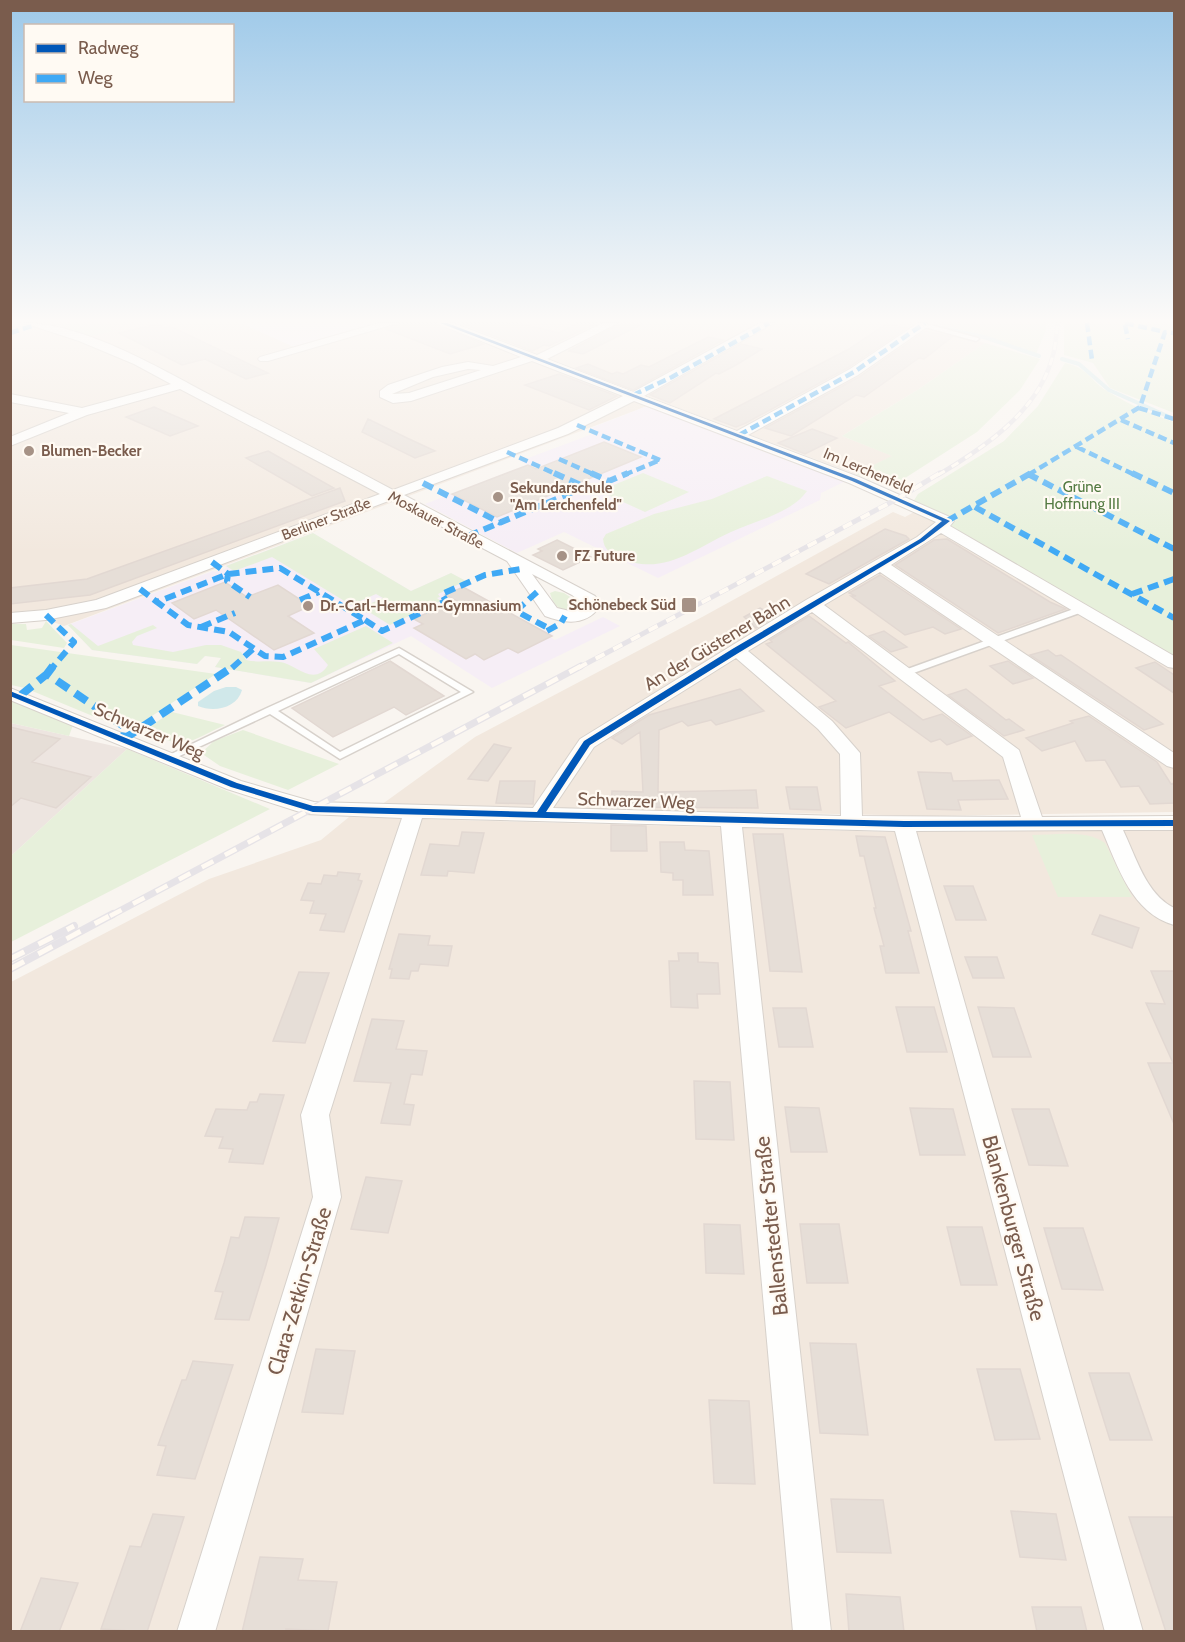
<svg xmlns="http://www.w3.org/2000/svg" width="1185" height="1642" font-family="Cabin,sans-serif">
	<rect width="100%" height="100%" fill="#f9f5f0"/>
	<path fill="#f2e8de" d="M35,323H436L650,405L64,626L45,619L11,620L10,324L25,327Z
		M451,323H913L985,343L919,389L842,436L893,456L855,474Z
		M916,511L949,525L1174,658V812L932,816L381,805L475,737L704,616L893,512L905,517Z
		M349,817L893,832L1174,830V1631L11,1632V982L209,879L321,840Z"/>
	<path fill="#ede5e0" d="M11,723L127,749L11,856Z"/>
	<path fill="#f6eef6" d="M241,323H381L296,348Z
		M650,405L726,434L723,436L798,465L806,466L846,481L821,493L820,500L658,578L564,532L517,553L425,504L527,465L520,461L598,432L591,428Z
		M313,533L411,591L451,573L472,585L466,588L537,628V631L542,629L554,635L550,637L555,640L603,617L620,626L492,688L411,636L311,683L215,667L221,658L205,656L197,664L92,650L68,625L213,571L215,572L227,568L225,566Z"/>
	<path fill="#e7f0db" d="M51,323H112L110,332L90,336Z
		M933,323H1046V330L1036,354L986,336Z
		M1064,323H1174V413L1110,388L1093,363L1064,355Z
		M985,343L1040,359L1020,390L977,432L891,487L855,474L892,456L842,436L919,389Z
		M1065,363C1089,368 1089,380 1107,391C1128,404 1151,414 1174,422V658L949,525L956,520L913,502L918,494L1004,441L1038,406Z
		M643,473L689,492L645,512L599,491Z
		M767,476L807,491C792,513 755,521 731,532C694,549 662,577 620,558C610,554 604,549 603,539L606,534L654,514L712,499Z
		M313,533L411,591L451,573L466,581L438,594L440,597L437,598L441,601L390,625L369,612L365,613L358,609L383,598L376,594L351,605L272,557L234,571L226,566Z
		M555,591L564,593L581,604L580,607C565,615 554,609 550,593Z
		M46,621L67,643L64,648L11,640V624H26L27,630L42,628Z
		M71,624L98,646L153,625L157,628L137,636L132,642L133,645L173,652L206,645H221L241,652L246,660C258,663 268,660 280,662C294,663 314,688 328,665L314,649L366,626L393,643L311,683L215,667L221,658L205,656L197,664L92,650L68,625Z
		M11,645L216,674L129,731L25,688L11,685Z
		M11,697L73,725L69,736L11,723Z
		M172,712L225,725C185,743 187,751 144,730Z
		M243,730L339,764L288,790L220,766L201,753L214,741Z
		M127,749L270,809L11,942V856Z
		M1032,835C1055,835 1086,829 1105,843L1132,897H1058Z"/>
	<path fill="#d0e8ea" d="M226,687H236L242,690C237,708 214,713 198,706V702L214,691Z"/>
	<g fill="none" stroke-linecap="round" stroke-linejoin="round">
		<path stroke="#d0e8ea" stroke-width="4" d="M933,326L984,337L1039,356
			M1062,359L1079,364L1109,390L1174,419"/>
	</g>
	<path fill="#e6ded7" stroke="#e2d8d2" stroke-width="1.5" d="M400,323H435L483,344L450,354L386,329Z
		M461,323H517L559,333L578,323H597L549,346L544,345L532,351Z
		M158,324L166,328L170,326L268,373L246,379L205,359L182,365L119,333Z
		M620,324H642L583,354L569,351Z
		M886,324L907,328L849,367L746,423L736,427L714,419L849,349Z
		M925,331L952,337L924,359L919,358L864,397L856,395L791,436L765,428L859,377Z
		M708,337L723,340L633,390L576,368L588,364L612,374L617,372L623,374L641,365L649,367Z
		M741,344L762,349L736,365L719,374L716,373L670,403L650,395Z
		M559,374L617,396L589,410L525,385Z
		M154,407L198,426L170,436L126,417Z
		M368,419L407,438L435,451L415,458L362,432Z
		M812,429L837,438L805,454L778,443Z
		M604,442L641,457L497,517L452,494L528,465L536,469Z
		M268,451L334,488L312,496L246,458Z
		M340,488L345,501L90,595L10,604V588L87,579Z
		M885,529L906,536L909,539L829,584L806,574Z
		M947,539L1050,602L1066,609L998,633L895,565L934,540Z
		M557,540L591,557L563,570L533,555L542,551L538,549Z
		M880,575L961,629L945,634L933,627L905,635L851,596H856L849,593Z
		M225,582L247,597L278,585L310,606L288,616L314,633L274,650L216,610L194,619L172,603Z
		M463,587L552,636L518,653L508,648L484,660L475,654L466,659L414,628L423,624L414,619L455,600L445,595Z
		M760,608L776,616L756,628L744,617Z
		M809,616L846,643L848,642L895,681L879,686L923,720L942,714L972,736L947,745L940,739L931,742L889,712L846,728L819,707L836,701L766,644L772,642L770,640Z
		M884,631L907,647L891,652L869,636Z
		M1048,650L1056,656L1061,655L1163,724L1144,730L1030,655Z
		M390,661L444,696L406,715L394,707L333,737L292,708Z
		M1008,661L1033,678L1013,684L990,666Z
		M1155,662L1174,675V693L1136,668Z
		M740,689L764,711L716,725L711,720L688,726L682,721L659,730L658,792L756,790L758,808L611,807L612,791L643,792L640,732L622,744L612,738L649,715Z
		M966,689L1006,720L1009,719L1024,730L1004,736L948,695Z
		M1089,716L1157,762L1171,784L1174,783V803L1150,804L1139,786L1121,787L1105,760L1086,761L1075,741L1042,751L1026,738L1073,723L1070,721Z
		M10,727L60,739L32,762L91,777L56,808L21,798L10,807Z
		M494,744L511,748L488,781L468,779Z
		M918,772L951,773L953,781L999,780L1008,799L958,800L961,810L927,809Z
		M500,781H535L533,804L496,803Z
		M786,787H817L821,810L790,809Z
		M611,825L646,826L647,851H611Z
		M462,832L484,833L474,873L448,871L447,876L421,875L430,844L459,846Z
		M753,834H783L802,972L770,971Z
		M856,836L885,837L911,931H908L919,973H886L880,946H884L874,908H876L864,856H860Z
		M660,842H684L685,850L709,851L713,895H683V880H673V873L661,872Z
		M338,872L360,874L358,880L362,881L344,932L320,930L326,914L310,913L314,901L301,900L308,883L321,884L324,875L337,876Z
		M944,886H973L986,920H956Z
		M1100,915L1139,928L1132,948L1092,934Z
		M399,934L430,936L428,945L452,946L448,966L420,964L418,971H411L409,979L390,978L392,969H389Z
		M678,953H698V962L718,963L720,994H697L698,1008L671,1007L669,961H679Z
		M965,957H997L1004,978H973Z
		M1151,971H1174V1124L1148,1063H1173L1146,1003L1165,1004Z
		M299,972L329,973L305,1043L273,1041Z
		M896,1007H934L947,1052H907Z
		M978,1007L1014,1008L1031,1057H993Z
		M773,1008H806L813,1047H779Z
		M372,1019L404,1021L396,1049L427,1051L422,1075L411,1074L404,1104L414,1105L410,1125L381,1123L391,1083L354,1081Z
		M694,1081L730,1082L734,1140L696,1139Z
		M260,1094L284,1095L263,1164L229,1162L233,1149L219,1148L223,1137L205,1136L216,1109L247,1110L250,1102H257Z
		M785,1107L819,1108L827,1152H791Z
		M910,1108L953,1109L965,1155H920Z
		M1012,1109H1049L1068,1166L1029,1165Z
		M366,1177L402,1181L388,1233L351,1229Z
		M245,1217L279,1218L266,1265L249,1320L215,1319L223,1292L215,1291L224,1263L231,1237L239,1238Z
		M704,1224L740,1225L744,1274L706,1273Z
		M800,1224H839L848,1283H807Z
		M947,1227H982L997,1285H961Z
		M1044,1228H1083L1103,1290L1062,1289Z
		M810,1343L856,1344L868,1435L820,1433Z
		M316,1349L355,1351L343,1414L302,1412Z
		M193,1361L233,1365L195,1479L157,1475L166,1446L158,1445L182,1380H186Z
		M977,1369H1020L1040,1439L995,1440Z
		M1089,1373H1129L1152,1440H1110Z
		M709,1400L749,1401L755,1484L714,1483Z
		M831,1499L883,1500L891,1553L837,1552Z
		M1011,1511L1056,1514L1066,1560L1020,1557Z
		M153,1514L184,1517L147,1632L101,1629L130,1546L141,1547Z
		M1129,1517H1174V1632H1166Z
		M260,1557L303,1559L298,1580L337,1582L328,1631L286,1629V1632H242Z
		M41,1578L78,1583L59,1632H20Z
		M846,1594L900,1597L904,1632H849Z
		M1032,1607H1081L1087,1632H1037Z"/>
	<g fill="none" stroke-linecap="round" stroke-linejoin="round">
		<defs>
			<path id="lane" d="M923,323L978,338L979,339L976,341L921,326V324Z
				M1082,606L1085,607V611L908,675L905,676L901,673L902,671Z
				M399,648L473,692L340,759L270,714L173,759H167L165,757L267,708ZM399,654L461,692L340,752L278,711Z"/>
			<path id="street" d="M24,323C86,323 164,371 218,399C277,429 335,459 393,490L558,428L623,396L532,361L411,401L393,403L380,397V391L388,385L442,367L468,362L493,366L521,357L437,323H453L537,355L603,323H618L547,359L633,392L760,323H774L644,396L737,431L850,369L918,323H927V327L858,375L748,435L859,477L952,518L954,521L950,526L1174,656V668L1168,667L941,533L891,565L1174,753V768L1167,766L880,572L824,605L1019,750L1042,817L1174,816V830H1123C1136,857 1146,894 1174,908V925C1132,913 1118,867 1102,830L916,831L1143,1632H1105L895,831L742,827L831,1632H793L721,826L422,818L329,1115L341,1197L215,1632H177L313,1197L301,1115L402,818L306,814L227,789L10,700V688L241,781L314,802L533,808L580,739L806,600L917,537L936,522L849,483L634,401L568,434L404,495L595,596L601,605C587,626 566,624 545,616L507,561L391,500L106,608L46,620L10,623V613L46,610L96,600L380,494L180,389L87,415L10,446V437L69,413L10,402V394L82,408L171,384L134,364L79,341ZM468,369L481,370L409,393L392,394L433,377ZM532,574L572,595L585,605L574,612L557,608ZM812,612L1003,757L1021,817L862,816L860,753L832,721L748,651ZM736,658L818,729L840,754L841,816L553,808L594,747Z
				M379,323H398L268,361H260L258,359L260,357Z"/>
		</defs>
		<use href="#lane" stroke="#d7d1cb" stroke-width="3"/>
		<use href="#street" stroke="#d7d1cb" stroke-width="2"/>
		<use href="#lane" fill="#fefefd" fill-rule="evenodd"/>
		<use href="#street" fill="#fefefd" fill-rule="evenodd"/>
		<defs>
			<path id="rail-far3" d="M938,475C985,447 1039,411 1053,355C1056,345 1056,333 1058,323"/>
			<path id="rail-far2" d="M578,668L897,499L940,473"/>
			<path id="rail-far1" d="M110,916L581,666"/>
			<path id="rail" d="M10,959L74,926
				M10,969L113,914"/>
		</defs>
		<use href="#rail-far3" stroke="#e6e3e7" stroke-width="4.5"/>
		<use href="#rail-far2" stroke="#e6e3e7" stroke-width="5"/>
		<use href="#rail-far1" stroke="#e6e3e7" stroke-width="7"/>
		<use href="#rail" stroke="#e6e3e7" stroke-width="8"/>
		<use href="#rail-far3" stroke="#fffaf3" stroke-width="3" stroke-dasharray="8" stroke-linecap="butt"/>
		<use href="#rail-far2" stroke="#fffaf3" stroke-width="4" stroke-dasharray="10" stroke-linecap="butt"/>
		<use href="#rail-far1" stroke="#fffaf3" stroke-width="4.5" stroke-dasharray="13" stroke-linecap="butt"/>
		<use href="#rail" stroke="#fffaf3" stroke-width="5" stroke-dasharray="16" stroke-linecap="butt"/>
		<path stroke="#3fa9f5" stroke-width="4.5" stroke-dasharray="9 4.5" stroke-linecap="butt" d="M1087,323L1092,360
			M1125,323L1165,332
			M1125,325L1128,339
			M10,333L35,325
			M633,395L672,377L769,323
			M1139,408L1174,419
			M1121,420L1174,443
			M577,425L660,460
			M739,435L854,372L925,323
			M1077,447L1135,475
			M507,452L558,475
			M559,459L595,475
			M624,475L660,460
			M1028,475L1140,407L1165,332L1174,333"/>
		<path stroke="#3fa9f5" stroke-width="6" stroke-dasharray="11 6" stroke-linecap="butt" d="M554,473L585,487
			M591,473L609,481L628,473
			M1132,473L1174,493
			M1028,474L1174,549
			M423,483L501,523
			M975,507L1174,618
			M947,521L1031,473
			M468,536L585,487
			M212,562L228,574L227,581L250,597
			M280,568L365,620L283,657L265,656L229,632L188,625L157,602L228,574Z
			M140,589L157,602
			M537,592L516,611L550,629
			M1132,594L1174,579
			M300,600L319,592
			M46,615L74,642L52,668
			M365,620L382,631L446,601L442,594L485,575L521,569
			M201,627L235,613
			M547,631L561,623L565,616
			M232,668L253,649"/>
		<path stroke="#3fa9f5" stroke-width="8" stroke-dasharray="14 8" stroke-linecap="butt" d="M53,666L47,674L125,727L124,739
			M21,695L47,674
			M124,739L234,666"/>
		<defs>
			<path id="cycleway" d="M440,323H447L856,479L950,521L924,541L740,652L590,745L546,812L904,821L1174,820V826L904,827L313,812L231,787L10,696V691L237,783L313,806L537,812L584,741L734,648L920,539L942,521L852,481Z"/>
		</defs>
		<use href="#cycleway" stroke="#fffaf3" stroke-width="4"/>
		<use href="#cycleway" fill="#0057b8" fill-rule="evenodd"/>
	</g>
	<linearGradient id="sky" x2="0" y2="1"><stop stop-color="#9ec9e9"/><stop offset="0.58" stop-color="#fcfaf8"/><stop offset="1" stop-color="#fcfaf8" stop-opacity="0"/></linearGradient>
	<rect width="1185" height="553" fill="url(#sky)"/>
	<g fill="#a69286" stroke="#fffaf3" stroke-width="2">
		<circle cx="29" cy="451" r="6"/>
		<circle cx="498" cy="497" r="6"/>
		<circle cx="562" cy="556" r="6"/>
		<rect x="681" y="597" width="16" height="16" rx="3"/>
		<circle cx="308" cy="606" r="6"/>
	</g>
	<g text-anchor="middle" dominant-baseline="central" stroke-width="4.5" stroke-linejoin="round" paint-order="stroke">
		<g font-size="15" font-weight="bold" fill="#7a5c4d" stroke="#fffaf3" text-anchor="start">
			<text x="41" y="451">Blumen-Becker</text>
			<text x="510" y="488">Sekundarschule<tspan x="510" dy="17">"Am Lerchenfeld"</tspan></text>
			<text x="574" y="556">FZ Future</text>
			<text x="676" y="605" text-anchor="end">Schönebeck Süd</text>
			<text x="320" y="606">Dr.-Carl-Hermann-Gymnasium</text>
		</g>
		<g font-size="15" fill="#7a5c4d" stroke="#fffaf3">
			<text transform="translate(868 471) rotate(23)">Im Lerchenfeld</text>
			<text transform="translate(326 519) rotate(-21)">Berliner Straße</text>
			<text transform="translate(436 520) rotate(28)">Moskauer Straße</text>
		</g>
		<g font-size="15" fill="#537a41" stroke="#fffaf3">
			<text x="1082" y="487">Grüne<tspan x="1082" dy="17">Hoffnung III</tspan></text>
		</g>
		<g font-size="18" fill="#7a5c4d" stroke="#fffaf3">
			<text transform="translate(717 643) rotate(-31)">An der Güstener Bahn</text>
			<text transform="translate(149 731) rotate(23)">Schwarzer Weg</text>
			<text transform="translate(636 801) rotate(2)">Schwarzer Weg</text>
		</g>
		<g font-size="21" fill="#7a5c4d" stroke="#fffaf3">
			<text transform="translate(771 1226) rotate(-96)">Ballenstedter Straße</text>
			<text transform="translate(1014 1228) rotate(75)">Blankenburger Straße</text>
			<text transform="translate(299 1291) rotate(-73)">Clara-Zetkin-Straße</text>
		</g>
	</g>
	<rect width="1185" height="1642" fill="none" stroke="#7a5c4d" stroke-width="24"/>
	<rect x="24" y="24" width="210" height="78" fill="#fffaf3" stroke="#cabbb1" stroke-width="1.5"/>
	<rect x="36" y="44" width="30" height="9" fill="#0057b8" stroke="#cabbb1" stroke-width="1.5"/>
	<text x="78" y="54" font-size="18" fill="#7a5c4d">Radweg</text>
	<rect x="36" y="74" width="30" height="9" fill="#3fa9f5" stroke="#cabbb1" stroke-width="1.5"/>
	<text x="78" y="84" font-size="18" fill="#7a5c4d">Weg</text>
</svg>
